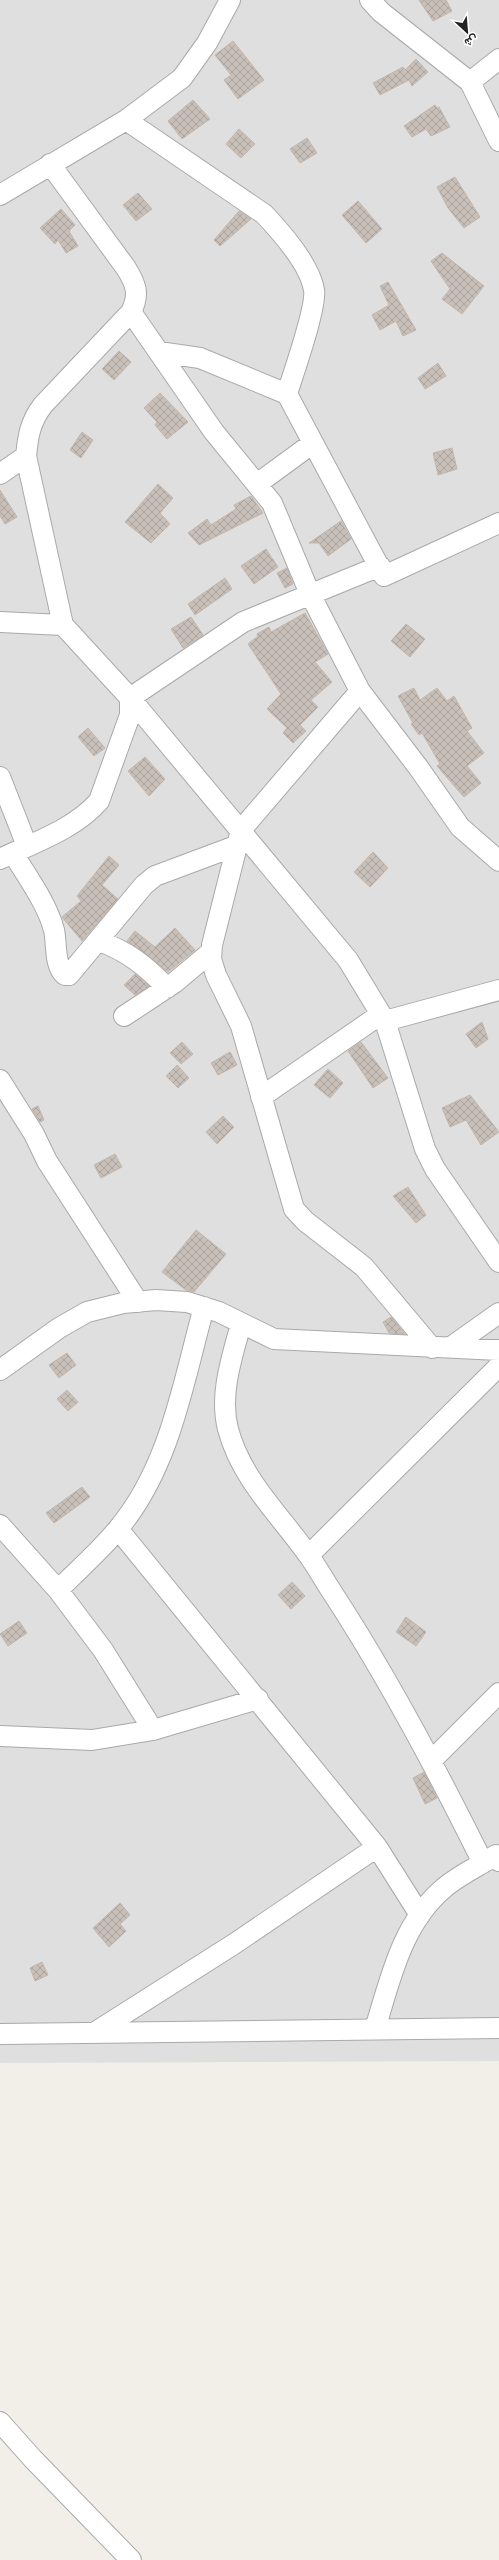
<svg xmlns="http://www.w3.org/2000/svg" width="499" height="2560" font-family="Ubuntu,Vazirmatn,sans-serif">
	<defs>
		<pattern id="building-cross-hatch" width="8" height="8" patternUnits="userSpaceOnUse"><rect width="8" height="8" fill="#c7bfb8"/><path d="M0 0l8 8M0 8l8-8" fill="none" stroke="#aba49e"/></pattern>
	</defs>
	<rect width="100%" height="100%" fill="#f2efe9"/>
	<path fill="#e0dfdf" d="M0,0H499V2061L0,2063Z"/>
	<path fill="url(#building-cross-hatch)" stroke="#c4b6ab" d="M419,0H446L452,11L433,21Z
		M233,41L264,80L238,99L224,80L231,75L215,55Z
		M416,59L428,72L412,86L409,80L380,95L373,83L403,67L405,70Z
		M193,100L210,119L182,139L168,121Z
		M435,105L437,108L439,107L450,127L431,136L426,129L412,137L404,126Z
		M239,129L255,144L241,158L226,144Z
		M307,138L317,153L300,163L290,149Z
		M455,177L480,217L464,228L448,208L437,187Z
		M138,193L152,209L136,221L123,205Z
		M358,201L382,229L366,243L342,215Z
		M61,209L75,225L69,231L78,246L66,253L58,240L55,244L40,228Z
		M239,211L251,219L220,246L214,240Z
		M442,253L484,286L462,314L442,299L450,289L431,261Z
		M388,282L416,330L403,336L396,321L380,330L372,315L389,305L380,286Z
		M119,351L131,362L114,380L102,369Z
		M438,363L446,376L425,389L418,378Z
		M160,393L188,422L167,439L155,425L157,422L144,408Z
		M82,432L93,440L81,458L70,450Z
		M452,448L457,469L438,475L433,453Z
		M158,484L173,498L160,513L170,524L151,543L125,522Z
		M0,490L17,517L5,524L0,516Z
		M251,496L263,513L199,545L188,533L207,519L211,525L236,509L234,505Z
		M341,521L351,539L328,556L319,543H309Z
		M266,549L278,567L254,584L241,566Z
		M287,568L293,584L285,588L277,573Z
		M225,578L232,589L195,615L188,604Z
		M305,613L328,654L315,662L332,682L311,700L318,707L300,725L306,731L293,743L283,733L287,728L267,709L281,694L248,644L258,636L257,634L269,627L271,632Z
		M191,617L203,635L183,648L171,629Z
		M406,624L425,639L410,657L391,641Z
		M414,688L420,700L437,688L447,701L454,696L472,728L467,731L484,753L467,766L481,783L464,797L437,766L440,764L422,733L419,735L411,724L413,723L398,696Z
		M88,728L105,748L94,756L78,737Z
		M145,757L165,779L149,796L128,771Z
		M373,852L388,868L370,887L354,872Z
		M109,856L119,865L102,885L118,899L82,941L62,917L81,901L77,896Z
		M175,928L195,950L168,972L127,941L135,931L155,947Z
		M135,974L149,986L135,995L124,985Z
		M482,1022L488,1039L476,1048L466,1034Z
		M182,1042L193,1054L181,1064L170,1053Z
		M361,1042L388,1078L373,1088L348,1051Z
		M230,1052L237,1065L218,1075L211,1063Z
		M177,1065L189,1078L178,1088L166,1076Z
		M328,1069L343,1083L330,1098L314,1085Z
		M470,1095L499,1132L481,1145L466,1120L450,1127L442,1108Z
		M38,1106L44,1120L40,1122L32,1109Z
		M223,1116L234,1127L217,1144L206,1132Z
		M115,1154L122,1167L101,1178L94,1165Z
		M408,1187L426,1215L416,1223L393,1196Z
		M196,1230L226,1254L194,1292L186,1290L162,1272Z
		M391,1317L405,1334L389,1333L383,1322Z
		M67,1353L76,1365L59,1378L49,1365Z
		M67,1390L78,1402L68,1411L57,1399Z
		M82,1487L90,1497L54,1523L46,1513Z
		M292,1582L305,1596L291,1609L278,1595Z
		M406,1617L426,1632L416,1646L396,1632Z
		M19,1621L27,1633L8,1646L0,1634Z
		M424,1772L437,1798L425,1804L413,1778Z
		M120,1903L130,1915L120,1924L126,1931L109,1947L93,1928Z
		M42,1962L48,1975L35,1981L30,1968Z"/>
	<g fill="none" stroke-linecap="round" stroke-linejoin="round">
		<defs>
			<path id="minor" d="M370,0L381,12L470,82L499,141
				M470,82L499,59
				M126,120L264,214C282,233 310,265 314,290C317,307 293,374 287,394
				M50,164L126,268C136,284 140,294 131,312L43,405C30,422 28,436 26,456L63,625L130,698L348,960L385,1021L425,1149L435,1169L499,1262
				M0,195L126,120L182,78L207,43L230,0
				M131,312L214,432L272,503L310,594L360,691L418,767L460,827L499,861
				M159,352L200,358L287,394L384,576L499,523
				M0,474L26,456
				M257,484L313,443
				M0,622L63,625
				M360,691L241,830L212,945L211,959L216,975L241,1026L294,1209L305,1221L364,1267L432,1348
				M130,698L243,622L380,566
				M0,777L27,846
				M13,853C27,877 47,903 54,930C57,943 54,966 65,975H69L144,885L155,876L238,845
				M0,859C33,843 75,829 99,801L130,715V698
				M99,941C127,951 146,966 167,988
				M124,1016L174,983L211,952
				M0,1080L34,1134L47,1161L138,1302
				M261,1097L371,1021L377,1019L385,1021L499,990
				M241,1324C232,1357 219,1395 228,1429C241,1479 280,1515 309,1556C317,1567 324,1580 332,1592C389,1679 437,1770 483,1863
				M451,1347L499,1313
				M0,1370L59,1328L87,1312L123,1303L156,1300L187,1302L219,1312L274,1339L499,1350
				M0,1525L58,1590L103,1650L153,1730
				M118,1529L377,1847
				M309,1555L499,1366
				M58,1590C78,1570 100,1551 118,1529C170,1467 183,1383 204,1307
				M0,1736L92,1740L153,1730L258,1699
				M432,1760L499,1693
				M375,2029C390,1980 402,1923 444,1888C459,1875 479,1866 496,1855L499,1861
				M94,2033L234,1944L377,1847L420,1915
				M0,2034L499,2028
				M0,2422L33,2459L131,2560"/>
		</defs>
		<use href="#minor" stroke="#a9a9a9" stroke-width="22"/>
		<use href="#minor" stroke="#fff" stroke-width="20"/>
	</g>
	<g transform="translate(467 32) rotate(154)" stroke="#ffffff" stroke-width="3" paint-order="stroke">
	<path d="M0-3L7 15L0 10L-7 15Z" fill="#222222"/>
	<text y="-6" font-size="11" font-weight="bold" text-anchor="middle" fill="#222222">ش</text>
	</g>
</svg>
